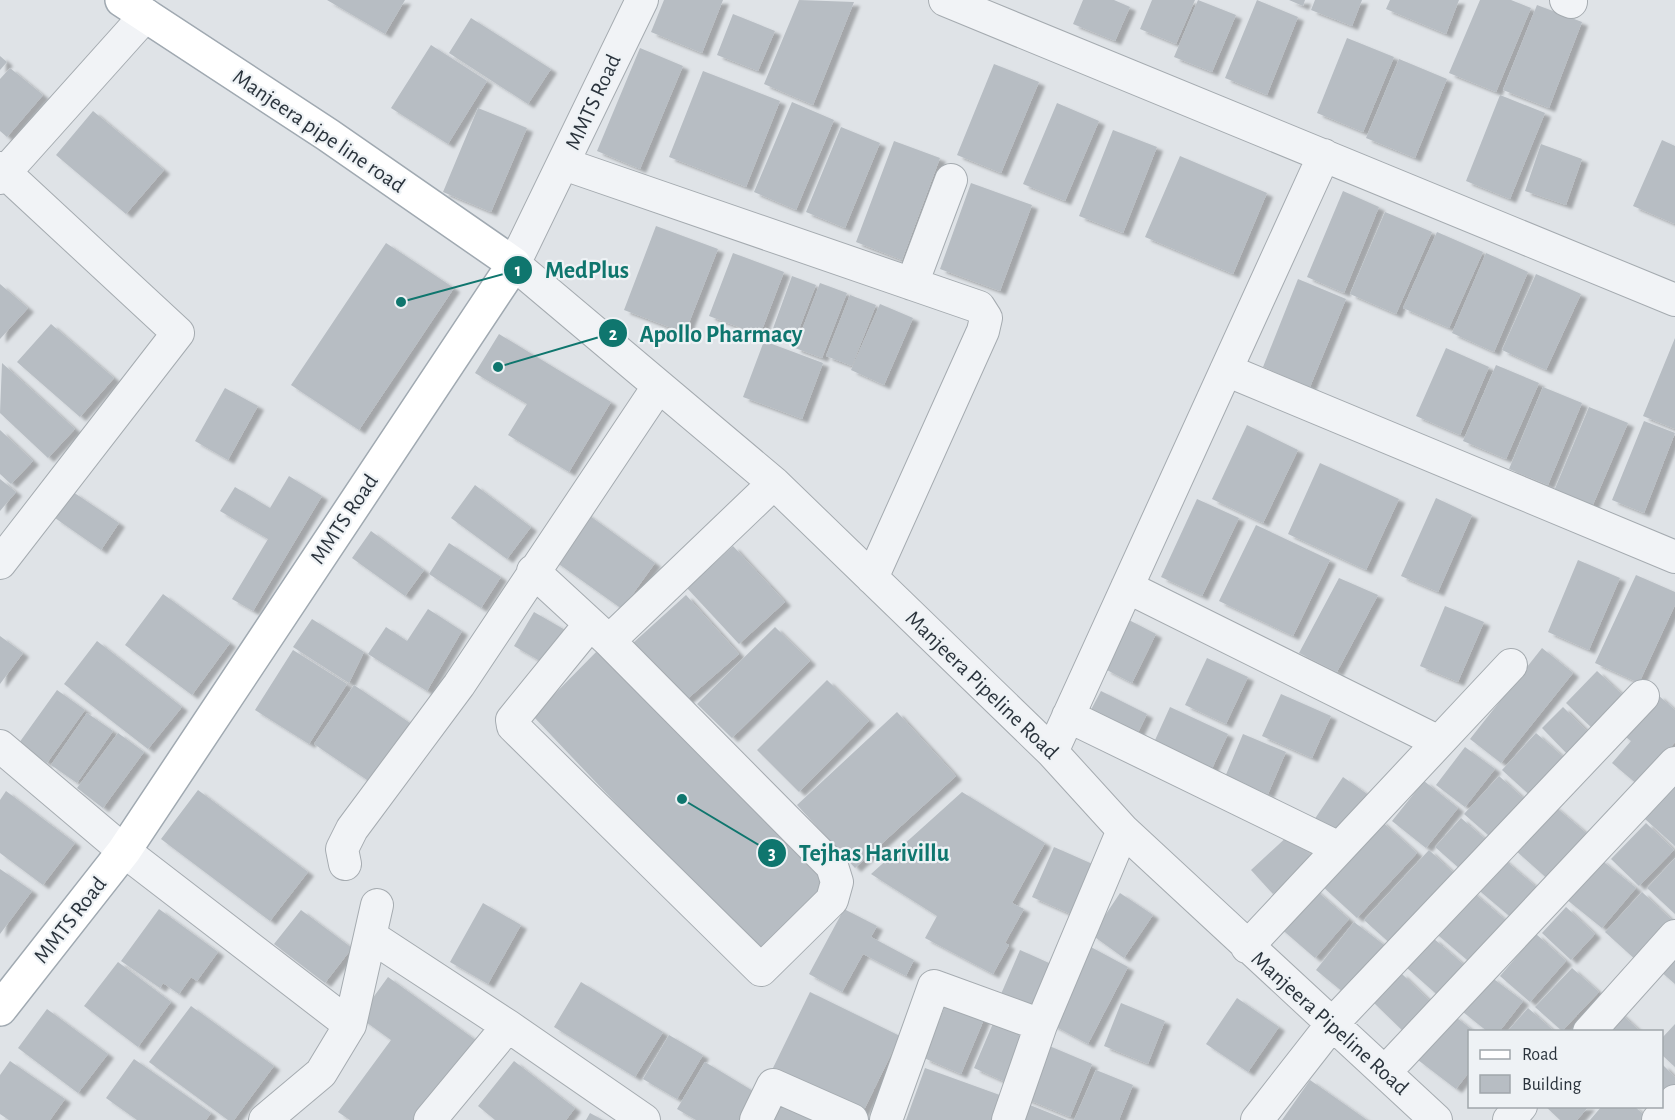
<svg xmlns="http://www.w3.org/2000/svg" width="1675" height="1120" font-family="'Alegreya Sans',sans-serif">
	<defs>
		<filter id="shadow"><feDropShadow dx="6" dy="4" stdDeviation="1.5" flood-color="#0004"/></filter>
	</defs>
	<rect width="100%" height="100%" fill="#dfe3e7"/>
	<path fill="#b7bdc3" filter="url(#shadow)" d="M327,0H405L385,34Z
		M664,0H723L702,53L651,32Z
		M799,0L854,2L813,105L764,84Z
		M1083,0H1114L1130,7L1115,41L1073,24Z
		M1152,0H1195L1176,44L1140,29Z
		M1198,0L1236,15L1212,72L1174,57Z
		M1257,0L1298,17L1267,95L1225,78Z
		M1289,0H1305L1303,6Z
		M1315,0H1362L1352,26L1311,10Z
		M1390,0H1459L1446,34L1386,9Z
		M1480,0H1511L1531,8L1496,92L1449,73Z
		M1537,5L1582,22L1549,108L1503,90Z
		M733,14L775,31L758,71L717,55Z
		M471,18L551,69L528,104L449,53Z
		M1347,38L1394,57L1363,132L1317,113Z
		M431,45L487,81L448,144L391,108Z
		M640,48L683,66L640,169L597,151Z
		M0,56L7,62L0,70Z
		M1399,59L1447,79L1415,158L1366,138Z
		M994,64L1039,82L1001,173L957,155Z
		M10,68L43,95L7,137L0,131V79Z
		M703,71L780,101L746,187L669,157Z
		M1500,95L1545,113L1510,199L1466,181Z
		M792,102L834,120L796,210L754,192Z
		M1057,103L1099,121L1065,201L1023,184Z
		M478,108L527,128L491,212L443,192Z
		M93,111L164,170L126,214L56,155Z
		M841,127L880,143L845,228L806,212Z
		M1113,130L1157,147L1123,233L1079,216Z
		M1662,140L1675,146V224L1633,206Z
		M894,141L940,158L902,260L856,242Z
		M1541,144L1582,159L1566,205L1525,191Z
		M1180,156L1267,193L1233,274L1145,237Z
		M971,183L1032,205L1000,291L940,269Z
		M1343,191L1379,207L1344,293L1307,277Z
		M1385,212L1432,232L1396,314L1350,294Z
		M656,226L718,249L685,333L624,310Z
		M1437,232L1483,252L1449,328L1403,308Z
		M386,243L454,288L359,430L291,385Z
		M733,253L784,272L760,335L709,316Z
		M1486,253L1528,272L1494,352L1452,333Z
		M1536,274L1581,294L1546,370L1502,350Z
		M792,276L816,285L794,342L771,334Z
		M1298,279L1346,299L1310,387L1263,367Z
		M820,283L847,293L822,358L795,348Z
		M0,284L28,308L0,339Z
		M850,295L876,305L852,366L826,356Z
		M880,304L913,318L884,385L851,370Z
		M51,324L114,378L80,417L17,362Z
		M499,334L611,402L569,472L508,435L527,404L475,373Z
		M1675,338V429L1643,416Z
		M764,341L823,363L802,419L743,397Z
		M1446,348L1489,367L1460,435L1416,416Z
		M2,363L75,429L48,458L0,413Z
		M1496,365L1539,383L1506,459L1463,441Z
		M1543,387L1582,403L1548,485L1509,469Z
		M225,388L258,406L228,460L195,441Z
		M1589,407L1628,423L1592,507L1554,491Z
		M1644,421L1675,433L1644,513L1612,500Z
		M1247,425L1298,450L1263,523L1212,499Z
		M0,430L33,461L11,484L0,474Z
		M1320,463L1399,499L1366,570L1288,534Z
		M289,476L322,496L253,611L232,599L268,539L220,511L235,487L270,508Z
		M0,479L16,492L0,511Z
		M475,485L531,527L507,559L451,518Z
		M73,492L119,523L101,550L55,518Z
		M1436,498L1472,515L1438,592L1401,576Z
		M1197,499L1239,518L1202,596L1161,577Z
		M583,511L655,563L622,609L549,557Z
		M1256,525L1330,560L1293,636L1219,601Z
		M371,531L424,570L405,596L352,558Z
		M449,543L501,577L481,608L429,574Z
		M733,546L785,602L739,644L687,588Z
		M1578,560L1620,578L1589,650L1548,632Z
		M1636,575L1675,592V605L1639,683L1595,663Z
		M1339,578L1378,595L1337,672L1299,653Z
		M163,594L230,643L192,695L125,645Z
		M686,595L739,654L685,701L633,643Z
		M1445,606L1484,622L1458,682L1420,666Z
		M428,609L462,631L427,691L368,654L386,627L407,641Z
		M534,612L572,634L552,668L514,646Z
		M312,619L364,652L349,683L293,647Z
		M1129,620L1156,634L1132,683L1105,669Z
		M775,627L810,661L732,738L697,704Z
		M0,636L23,653L0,684Z
		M97,641L182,707L148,749L64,684Z
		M600,648L837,882L762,957L533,716Z
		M1542,648L1573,673L1501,763L1470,739Z
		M293,650L347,684L309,744L255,710Z
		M1207,658L1248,677L1226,724L1185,705Z
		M1597,671L1625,697L1594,730L1566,703Z
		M827,680L869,721L799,792L757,750Z
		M354,685L410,723L370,782L314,744Z
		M57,690L85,710L47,763L19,743Z
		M1101,691L1147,714L1133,743L1086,719Z
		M1281,694L1331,716L1312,758L1262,736Z
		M1658,695L1675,710V742L1638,785L1612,763L1631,741L1623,735Z
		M1170,707L1228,734L1209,775L1151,749Z
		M1563,707L1595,739L1573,760L1542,728Z
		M897,712L956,776L855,868L797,805Z
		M87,713L113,731L77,783L51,765Z
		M118,733L144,752L103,808L77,788Z
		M1536,733L1568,761L1534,799L1502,770Z
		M1243,734L1286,752L1268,794L1225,777Z
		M1465,747L1495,769L1465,807L1436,785Z
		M1499,776L1530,804L1495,841L1464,814Z
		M1343,777L1370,796L1340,838L1314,820Z
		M1424,781L1458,808L1426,848L1392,821Z
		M1675,784V846L1645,819Z
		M198,790L308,872L270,921L161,839Z
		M6,791L75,843L43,885L0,853V800Z
		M962,792L1045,843L1012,903L1024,909L1005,943L1009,945L993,974L925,938L937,916L871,874Z
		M1553,805L1591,837L1551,882L1514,849Z
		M1461,818L1494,847L1468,876L1435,847Z
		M1380,820L1417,853L1357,918L1321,885Z
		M1646,823L1674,850L1639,886L1611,859Z
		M1290,834L1312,857L1273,894L1251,870Z
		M1054,847L1097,866L1075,916L1032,897Z
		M1429,850L1457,876L1393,946L1364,920Z
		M1501,857L1540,890L1514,920L1475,887Z
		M1675,858V914L1647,888Z
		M1600,859L1636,888L1602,928L1566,899Z
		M0,869L32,891L0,934Z
		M1312,887L1349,919L1315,958L1278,926Z
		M1468,888L1509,923L1473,965L1432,930Z
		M1642,892L1673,921L1637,961L1605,932Z
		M1120,893L1153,915L1124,958L1092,935Z
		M483,903L521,925L488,984L450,962Z
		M1566,907L1595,934L1571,960L1542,933Z
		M159,909L218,952L197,981L191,977L179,994L163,983L160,988L121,961Z
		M844,909L877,926L871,937L914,960L906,976L863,954L842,992L809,974Z
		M301,910L352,948L325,983L274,944Z
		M1354,922L1388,948L1349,997L1316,970Z
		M1536,934L1566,961L1530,1002L1500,976Z
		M1433,938L1470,970L1443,1000L1407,968Z
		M1089,946L1128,967L1088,1044L1049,1023Z
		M1020,950L1058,967L1038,1011L1001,994Z
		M1675,953V984L1659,970Z
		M118,962L171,1002L138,1047L84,1006Z
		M1572,968L1599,992L1562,1031L1535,1007Z
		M1401,973L1435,1006L1408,1036L1373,1002Z
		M388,977L477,1041L420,1120H350L338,1112L391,1040L359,1017Z
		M1491,977L1523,1001L1499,1032H1488L1463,1012Z
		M581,982L663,1032L635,1077L554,1027Z
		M810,992L900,1036L861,1116L771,1072Z
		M1237,998L1279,1027L1248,1072L1206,1044Z
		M947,1001L985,1017L961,1074L924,1058Z
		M1121,1003L1165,1021L1148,1064L1104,1046Z
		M191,1006L274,1066L234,1120H228L149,1062Z
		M1528,1008L1555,1032H1507Z
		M47,1009L108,1054L78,1093L18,1048Z
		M1618,1011L1641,1032H1599Z
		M1453,1015L1475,1032H1470V1071L1456,1089L1418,1060Z
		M994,1021L1030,1036L1010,1084L974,1068Z
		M1675,1024V1067L1662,1055V1038Z
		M669,1035L703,1055L677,1099L643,1079Z
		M1047,1045L1092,1064L1070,1117L1024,1098Z
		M134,1059L211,1113L206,1120H137L106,1098Z
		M10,1061L65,1099L50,1120H9L0,1114V1075Z
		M514,1061L575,1108L566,1120H495L478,1106Z
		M705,1062L758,1094L742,1120H696L677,1109Z
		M1662,1064L1675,1077V1087L1662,1100Z
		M925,1068L1008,1098L1000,1120H906Z
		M1096,1070L1133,1085L1119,1120H1074Z
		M1310,1080L1367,1120H1282Z
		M780,1095L833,1120H769Z
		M1025,1103L1067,1120H1019Z
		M1545,1106H1589L1577,1120H1560Z
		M1602,1106H1634L1644,1115L1640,1120H1590Z
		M590,1113L603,1120H586Z"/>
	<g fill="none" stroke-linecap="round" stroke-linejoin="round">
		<defs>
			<path id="minor" d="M642,0L514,264L774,483L1052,752L1123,830L1436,1120
				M945,0L1675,300
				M1566,0L1571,2
				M564,164L979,307L986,318L983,331L872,578
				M0,168L178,333L0,563
				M0,178L146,15
				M912,284L951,180
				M1226,370L1675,557
				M533,571L609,641L832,866L837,882L832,900L761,970L513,726L512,720L590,624
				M1127,587L1439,742
				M609,641L774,483
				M1068,716L1339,848
				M0,746L124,851L350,1025
				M1052,752L1324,155
				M345,864L342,849L352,829L459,685L658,387
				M372,937L508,1026L644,1120
				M1247,947L1511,665
				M1589,1032L1675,936
				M1386,1071L1675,763
				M265,1120L321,1073L350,1025L377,905
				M430,1120L508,1026
				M756,1120L773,1085L852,1120
				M886,1120L934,986L1041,1025
				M1008,1120L1041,1025L1123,830
				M1257,1120L1332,1024L1643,696
				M1509,1120L1521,1106
				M1658,1120L1675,1101"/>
			<path id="major" d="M0,1009L124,851L514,264L328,135L122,0"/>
		</defs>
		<use href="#minor" stroke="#a5abb0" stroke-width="34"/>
		<use href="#major" stroke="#a0a9b1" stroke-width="36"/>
		<use href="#minor" stroke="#f1f3f6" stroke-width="32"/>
		<use href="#major" stroke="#fff" stroke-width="33"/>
	</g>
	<g text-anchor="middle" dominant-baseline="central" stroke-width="4.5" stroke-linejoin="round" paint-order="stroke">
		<g font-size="22" fill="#2a333c" stroke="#eef2f5">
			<text transform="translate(593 102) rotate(-65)">MMTS Road</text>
			<text transform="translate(319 131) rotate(34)">Manjeera pipe line road</text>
			<text transform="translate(344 519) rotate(-56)">MMTS Road</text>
			<text transform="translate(982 685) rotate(44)">Manjeera Pipeline Road</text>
			<text transform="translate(70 920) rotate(-52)">MMTS Road</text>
			<text transform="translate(1330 1023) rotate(42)">Manjeera Pipeline Road</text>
		</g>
	</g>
	<path fill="none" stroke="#0f766e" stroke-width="2" d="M401 302L518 270M498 367L613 333M682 799L772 853"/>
	<g fill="#0f766e" stroke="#eef2f5" stroke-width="2">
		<circle cx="401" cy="302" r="6"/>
		<circle cx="498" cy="367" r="6"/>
		<circle cx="682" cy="799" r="6"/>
		<circle cx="518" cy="270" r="15"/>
		<circle cx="613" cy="333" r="15"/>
		<circle cx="772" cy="853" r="15"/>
	</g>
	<g font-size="18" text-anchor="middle" font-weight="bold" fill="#fff">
		<text x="518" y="276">1</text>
		<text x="613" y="340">2</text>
		<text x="772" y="859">3</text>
	</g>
	<g font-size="24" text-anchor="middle" font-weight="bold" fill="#0f766e" stroke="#eef2f5" stroke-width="4.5" stroke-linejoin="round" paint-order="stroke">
		<text x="587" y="278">MedPlus</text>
		<text x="721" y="342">Apollo Pharmacy</text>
		<text x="874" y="861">Tejhas Harivillu</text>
	</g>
	<rect x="1468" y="1030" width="195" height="78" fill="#eef2f5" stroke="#a0a6ab" stroke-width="1.5"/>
	<rect x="1480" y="1050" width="30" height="9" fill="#ffffff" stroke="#a0a6ab" stroke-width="1.5"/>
	<text x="1522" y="1060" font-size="18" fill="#2a333c">Road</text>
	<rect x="1480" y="1075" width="30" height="18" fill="#b7bdc3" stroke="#a0a6ab" stroke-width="1.5"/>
	<text x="1522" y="1090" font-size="18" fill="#2a333c">Building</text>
</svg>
